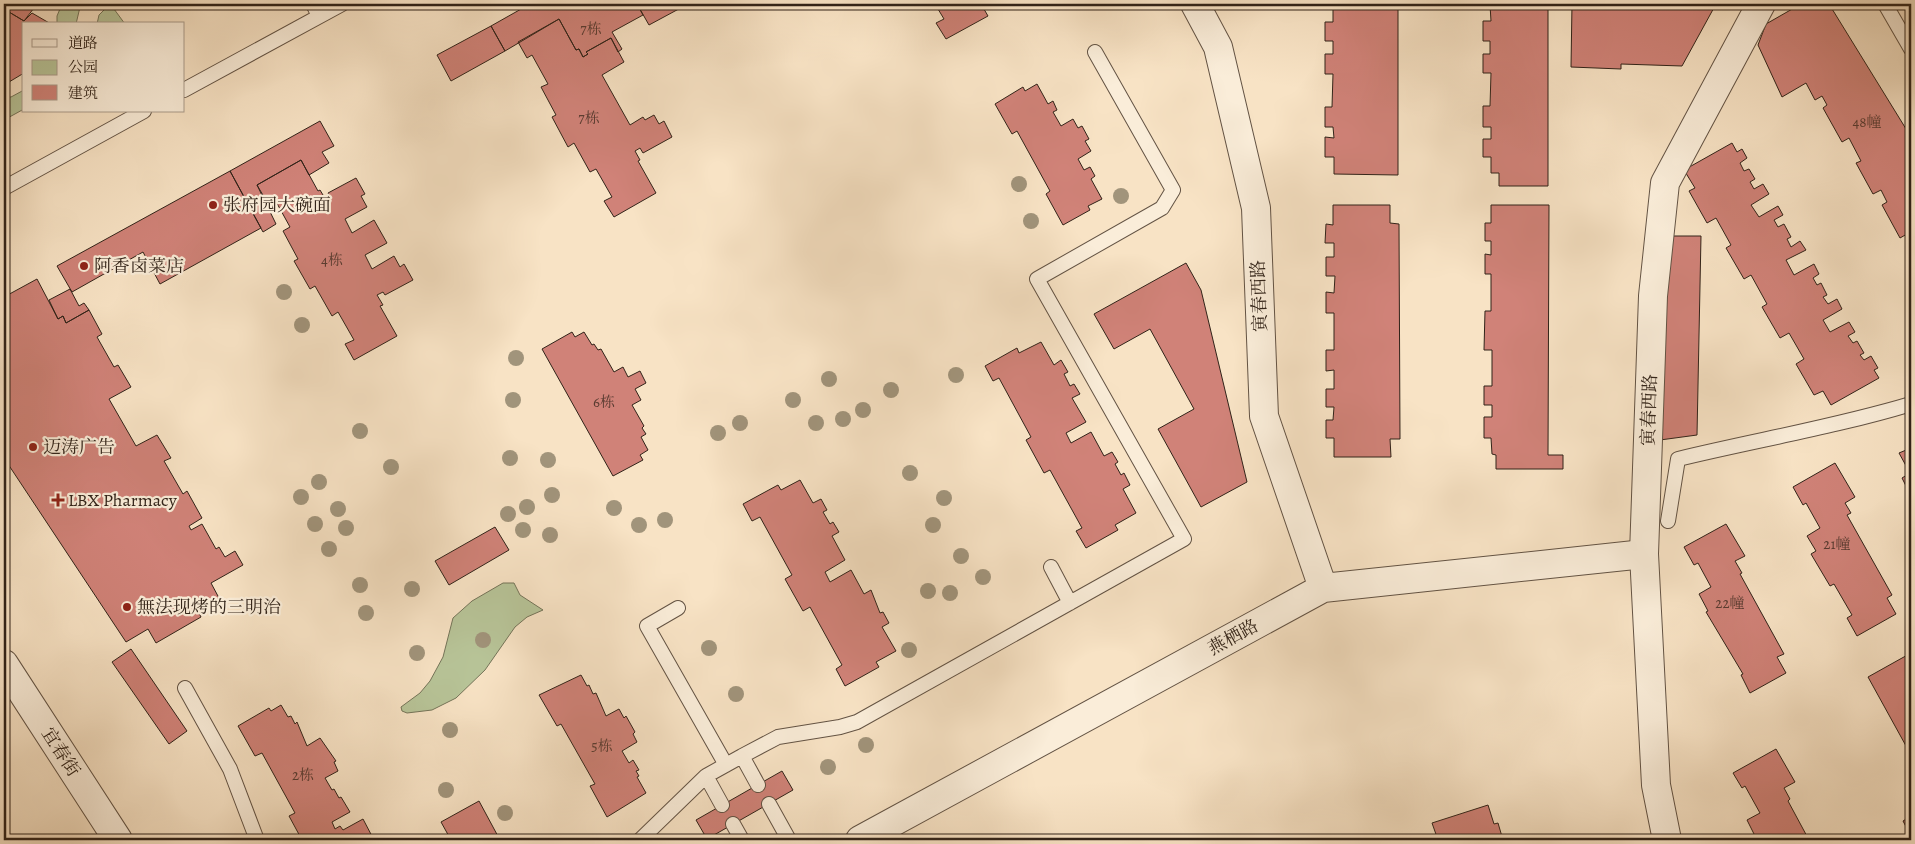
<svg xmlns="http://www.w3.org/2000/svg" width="1915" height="844" font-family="Alegreya,'Noto Serif SC',serif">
	<rect width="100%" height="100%" fill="#f8e3c5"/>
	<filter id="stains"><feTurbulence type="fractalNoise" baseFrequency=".004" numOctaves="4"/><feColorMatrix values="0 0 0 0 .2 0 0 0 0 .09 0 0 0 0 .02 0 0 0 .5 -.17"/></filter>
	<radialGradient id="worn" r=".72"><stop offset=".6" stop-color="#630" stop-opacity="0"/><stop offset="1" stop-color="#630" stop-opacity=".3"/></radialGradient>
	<path fill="#b8c599" stroke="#747459" d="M62,4H75L80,7L76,24H57V16Z
		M106,8L114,9L125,24H97L99,15Z
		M24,90V109L4,120V97H11Z
		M503,583H514L520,595L543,610L527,617L515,627L485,670L456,698L432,710L407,713L402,711L401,707L420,693L430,681L443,657L453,618L472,601Z"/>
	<path fill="#d08278" stroke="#312319" d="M4,4H37L24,21L4,9Z
		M530,4H637L643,15L612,32L622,49L618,52L611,38L586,52L588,54L583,57L579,49L576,50L559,19L505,51L491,26Z
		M637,4H688L649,25Z
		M935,4H981L988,16L946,39L936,23L944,19Z
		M1333,4H1398V175L1334,174V157H1325V137L1334,138L1333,127H1325V107H1332L1333,74H1325V54H1333V41H1325V22H1333Z
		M1572,4H1716L1682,66L1621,64V69L1571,67Z
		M1801,4H1829L1911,137V242L1907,234L1900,238L1882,205L1887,202L1881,190L1873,194L1856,163L1861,161L1849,138L1842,142L1823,108L1827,105L1822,96L1815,100L1806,83L1782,97L1758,45L1766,24Z
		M1490,5H1548V186H1499V173H1491V157H1483V139H1491V127H1483V106H1490L1491,73H1483V54H1490V41H1483V21H1491Z
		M4,9L24,21L32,13L51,24H24V73L4,85Z
		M559,19L576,50L579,49L583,57L588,54L586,52L611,38L624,62L602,75L630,125L643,117L645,120L654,115L659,124L664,121L672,137L643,153L640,148L635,151L640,160L638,161L656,193L614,217L604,201L612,197L596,169L590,172L574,143L568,147L552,117L556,115L541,87L548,84L532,55L527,58L518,42Z
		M491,26L505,51L451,81L437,55Z
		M1037,84L1048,104L1053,101L1057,110L1053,112L1061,126L1073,119L1078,128L1082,126L1089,139L1085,141L1091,151L1078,159L1084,170L1090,167L1095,176L1091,179L1102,199L1088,206L1090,210L1063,225L1046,194L1050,191L1017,131L1012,134L995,104L1023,87L1025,91Z
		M320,121L334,146L322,152L329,163L309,175L301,160L257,185L276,224L263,232L230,171Z
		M1732,143L1737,152L1742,149L1747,158L1740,163L1744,171L1749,169L1755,179L1750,182L1754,189L1763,184L1769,194L1751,205L1759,217L1778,206L1783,215L1774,220L1778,227L1784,224L1791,237L1787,239L1791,247L1800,241L1806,250L1786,260L1794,275L1814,264L1819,274L1813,278L1817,285L1821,283L1827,295L1823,297L1828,304L1837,299L1842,309L1823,320L1830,332L1849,322L1855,332L1848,336L1853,343L1857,341L1864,353L1860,355L1864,360L1871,356L1878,368L1874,370L1879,378L1831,405L1823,391L1814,395L1796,364L1804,359L1789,333L1780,338L1762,307L1767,304L1751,275L1744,279L1726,248L1731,245L1716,218L1707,223L1689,191L1695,188L1684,170Z
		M301,160L318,191L320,190L326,200L331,198L328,193L356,178L365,194L361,196L367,207L345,219L352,233L374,220L387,243L365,255L372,269L394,256L400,267L404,264L413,280L385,295L383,292L377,295L383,305L380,306L397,336L354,360L345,344L354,340L338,312L332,316L315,286L310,289L294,261L298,259L283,231L290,227L274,198L267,202L257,185Z
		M230,171L261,228L160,284L143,252L72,292L57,266Z
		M1333,205H1390V223L1399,224L1400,439H1390L1391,457H1334V438H1326V420H1333L1334,407H1326V389H1334V370L1326,371V350H1334V313H1326V292L1334,293L1335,276H1326V257H1334V243H1325L1326,224L1333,225Z
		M1491,205H1549L1548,455H1563V469H1496V455L1492,454L1491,438H1484V417H1492V405H1484V386H1492V350H1484L1485,311H1491V274H1485V254L1491,255V241H1485V223H1491Z
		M1669,236H1701L1697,435L1660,440Z
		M1186,263L1201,290L1247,482L1201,507L1158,429L1194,409L1150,329L1114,349L1094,314Z
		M37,279L58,319L63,316L66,323L89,310L102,334L97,337L114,367L118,365L131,387L109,399L136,446L157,435L171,458L164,461L183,494L187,491L202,518L189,526L191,530L202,524L216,549L219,547L225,557L235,551L243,565L211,583L219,598L198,611L201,617L156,643L148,629L126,642L4,458V297Z
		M70,289L79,306L84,303L89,310L66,323L63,316L58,319L49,300Z
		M572,332L575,337L584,332L592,345L594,344L598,350L601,349L614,372L623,367L628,377L640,371L646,383L635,389L641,400L632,405L644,426L642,428L646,434L641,437L648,450L640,455L643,460L613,476L542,349Z
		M1041,342L1054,365L1061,360L1068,372L1064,374L1070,386L1074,384L1080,394L1072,398L1086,422L1066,433L1071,443L1091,432L1104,456L1112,452L1118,462L1115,464L1121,475L1124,473L1130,485L1123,489L1136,513L1115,525L1118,530L1086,548L1076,531L1082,528L1050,470L1044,473L1026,440L1031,437L999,378L993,381L985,366L1017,348L1019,353Z
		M1911,448V496L1902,478L1910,473L1899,453Z
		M1835,463L1855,497L1845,503L1851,513L1847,515L1892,595L1887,598L1896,614L1857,636L1847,618L1852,615L1834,584L1830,586L1811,554L1816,551L1807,536L1820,528L1806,503L1803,505L1793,487Z
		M800,480L813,503L821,499L827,510L823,512L830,524L833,522L839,532L832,536L845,560L825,572L830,582L851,570L864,594L871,590L880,613L883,612L889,623L882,627L896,651L876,662L879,667L845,686L836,669L842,665L810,607L803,611L785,579L792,575L760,517L752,521L743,504L778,485L781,490Z
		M1726,524L1745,556L1735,561L1742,573L1740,574L1784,654L1777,657L1786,673L1750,693L1741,675L1743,674L1706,612L1708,611L1699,594L1711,587L1698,563L1694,565L1684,547Z
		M495,527L509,550L449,585L435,561Z
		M131,649L187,731L169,744L112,662Z
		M1911,653V755L1868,677Z
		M581,675L587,686L589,685L593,694L596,693L606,716L619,709L624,718L626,716L635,732L633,734L637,742L622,751L629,763L633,760L639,770L636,771L639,776L637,777L646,793L607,817L590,786L595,784L561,724L557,726L539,695Z
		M281,705L288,717L291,716L295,724L297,722L307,746L320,738L336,761L334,762L338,771L325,778L332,790L334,789L339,798L341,797L350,812L332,822L335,829L340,826L343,830L363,819L374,840H302L289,816L295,813L262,753L255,756L238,726L269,708L271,711Z
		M1776,749L1795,782L1784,788L1790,799L1788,801L1809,840H1753L1752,838L1755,836L1747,820L1760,813L1745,786L1742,788L1733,773Z
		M782,771L793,790L707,839L696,820Z
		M479,801L500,840H451L441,822Z
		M1488,805L1494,824L1498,823L1503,840H1438L1432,823Z
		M1911,816V836L1903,821Z"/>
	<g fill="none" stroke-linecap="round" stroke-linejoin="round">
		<defs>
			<path id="service" d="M313,4L319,16
				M1885,4L1911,49
				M184,90L342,4
				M4,188L144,111
				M1668,521L1678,459C1756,440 1835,427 1911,404
				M1051,567L1070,603
				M678,608L647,626L726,765
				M185,688L230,769L257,840
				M742,756L778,737L840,727L857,722L1184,539L1037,279L1162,208L1173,190L1095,52
				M769,804L789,840
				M722,805L706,776L742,756L758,785
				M733,824L742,840
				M640,840L706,776"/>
			<path id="minor" d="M1667,840L1656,785L1644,554L1653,296L1665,183L1761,4"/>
			<path id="tertiary" d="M1195,4L1218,47L1256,208L1264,416L1323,588
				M4,664L118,840
				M860,840L1323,588L1644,554"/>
		</defs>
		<use href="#service" stroke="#635344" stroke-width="16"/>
		<use href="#minor" stroke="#635344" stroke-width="30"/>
		<use href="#tertiary" stroke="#635344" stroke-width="30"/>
		<use href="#service" stroke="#faedd9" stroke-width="14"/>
		<use href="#minor" stroke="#faedd9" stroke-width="28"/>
		<use href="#tertiary" stroke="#faedd9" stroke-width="28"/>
	</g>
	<g fill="#a1947b">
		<circle cx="1019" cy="184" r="8"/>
		<circle cx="1121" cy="196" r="8"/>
		<circle cx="1031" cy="221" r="8"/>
		<circle cx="284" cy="292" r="8"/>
		<circle cx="302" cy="325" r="8"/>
		<circle cx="516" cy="358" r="8"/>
		<circle cx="956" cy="375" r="8"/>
		<circle cx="829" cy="379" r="8"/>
		<circle cx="891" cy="390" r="8"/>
		<circle cx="513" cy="400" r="8"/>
		<circle cx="793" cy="400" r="8"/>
		<circle cx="863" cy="410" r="8"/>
		<circle cx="843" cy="419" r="8"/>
		<circle cx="740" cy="423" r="8"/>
		<circle cx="816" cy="423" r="8"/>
		<circle cx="360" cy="431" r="8"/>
		<circle cx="718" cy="433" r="8"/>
		<circle cx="510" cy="458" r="8"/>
		<circle cx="548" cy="460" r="8"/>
		<circle cx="391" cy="467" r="8"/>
		<circle cx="910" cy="473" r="8"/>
		<circle cx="319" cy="482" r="8"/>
		<circle cx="552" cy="495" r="8"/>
		<circle cx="301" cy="497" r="8"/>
		<circle cx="944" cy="498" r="8"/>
		<circle cx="527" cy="507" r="8"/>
		<circle cx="614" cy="508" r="8"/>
		<circle cx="338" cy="509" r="8"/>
		<circle cx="508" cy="514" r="8"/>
		<circle cx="665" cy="520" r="8"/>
		<circle cx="315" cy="524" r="8"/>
		<circle cx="639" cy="525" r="8"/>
		<circle cx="933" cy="525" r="8"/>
		<circle cx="346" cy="528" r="8"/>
		<circle cx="523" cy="530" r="8"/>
		<circle cx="550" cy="535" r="8"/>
		<circle cx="329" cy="549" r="8"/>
		<circle cx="961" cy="556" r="8"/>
		<circle cx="983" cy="577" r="8"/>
		<circle cx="360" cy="585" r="8"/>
		<circle cx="412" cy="589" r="8"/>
		<circle cx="928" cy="591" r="8"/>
		<circle cx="950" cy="593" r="8"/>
		<circle cx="366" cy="613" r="8"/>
		<circle cx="483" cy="640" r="8"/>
		<circle cx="709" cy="648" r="8"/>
		<circle cx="909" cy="650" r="8"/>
		<circle cx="417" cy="653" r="8"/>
		<circle cx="736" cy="694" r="8"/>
		<circle cx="450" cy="730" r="8"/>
		<circle cx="866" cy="745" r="8"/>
		<circle cx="828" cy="767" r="8"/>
		<circle cx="446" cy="790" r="8"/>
		<circle cx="505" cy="813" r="8"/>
	</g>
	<g fill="#8f2418" stroke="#faedd9" stroke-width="2">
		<circle cx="213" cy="205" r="5"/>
		<circle cx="84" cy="266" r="5"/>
		<circle cx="33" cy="447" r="5"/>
		<path d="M55.5 492.5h5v5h5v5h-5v5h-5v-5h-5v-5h5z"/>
		<circle cx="127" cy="607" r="5"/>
	</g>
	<g text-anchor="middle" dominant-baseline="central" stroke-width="4.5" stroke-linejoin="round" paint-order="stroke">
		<g font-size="15" fill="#593b31">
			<text x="591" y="29">7栋</text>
			<text x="589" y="118">7栋</text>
			<text x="1867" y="122">48幢</text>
			<text x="332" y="260">4栋</text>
			<text x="604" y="402">6栋</text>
			<text x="1837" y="544">21幢</text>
			<text x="1730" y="603">22幢</text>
			<text x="602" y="746">5栋</text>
			<text x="303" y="775">2栋</text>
		</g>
		<g font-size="18" fill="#312319" stroke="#faedd9" text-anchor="start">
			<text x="223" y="205">张府园大碗面</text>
			<text x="94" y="266">阿香卤菜店</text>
			<text x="43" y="447">迈涛广告</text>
			<text x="68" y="500">LBX Pharmacy</text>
			<text x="137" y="607">無法现烤的三明治</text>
		</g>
		<g font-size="18" fill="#312319" stroke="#faedd9">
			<text transform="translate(1259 296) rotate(-92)">寅春西路</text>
			<text transform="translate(1649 410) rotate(-88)">寅春西路</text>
			<text transform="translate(1233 637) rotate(-29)">燕栖路</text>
			<text transform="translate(61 752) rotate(57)">宜春街</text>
		</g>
	</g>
	<rect width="1915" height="844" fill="none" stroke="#f8e3c5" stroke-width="20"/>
	<rect x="5" y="5" width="1905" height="834" fill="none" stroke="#312319" stroke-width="2.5"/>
	<rect x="10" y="10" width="1895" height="824" fill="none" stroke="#312319"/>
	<rect x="22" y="22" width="162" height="90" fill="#faedd9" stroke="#aa9c8c"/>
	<rect x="32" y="39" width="25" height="8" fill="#faedd9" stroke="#aa9c8c"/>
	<text x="68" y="48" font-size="15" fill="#312319">道路</text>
	<rect x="32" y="60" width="25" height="15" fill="#b8c599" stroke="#aa9c8c"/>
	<text x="68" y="72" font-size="15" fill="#312319">公园</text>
	<rect x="32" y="85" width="25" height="15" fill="#d08278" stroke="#aa9c8c"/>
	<text x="68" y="98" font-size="15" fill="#312319">建筑</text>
	<rect width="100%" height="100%" filter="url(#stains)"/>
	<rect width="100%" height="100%" fill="url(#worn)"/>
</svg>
